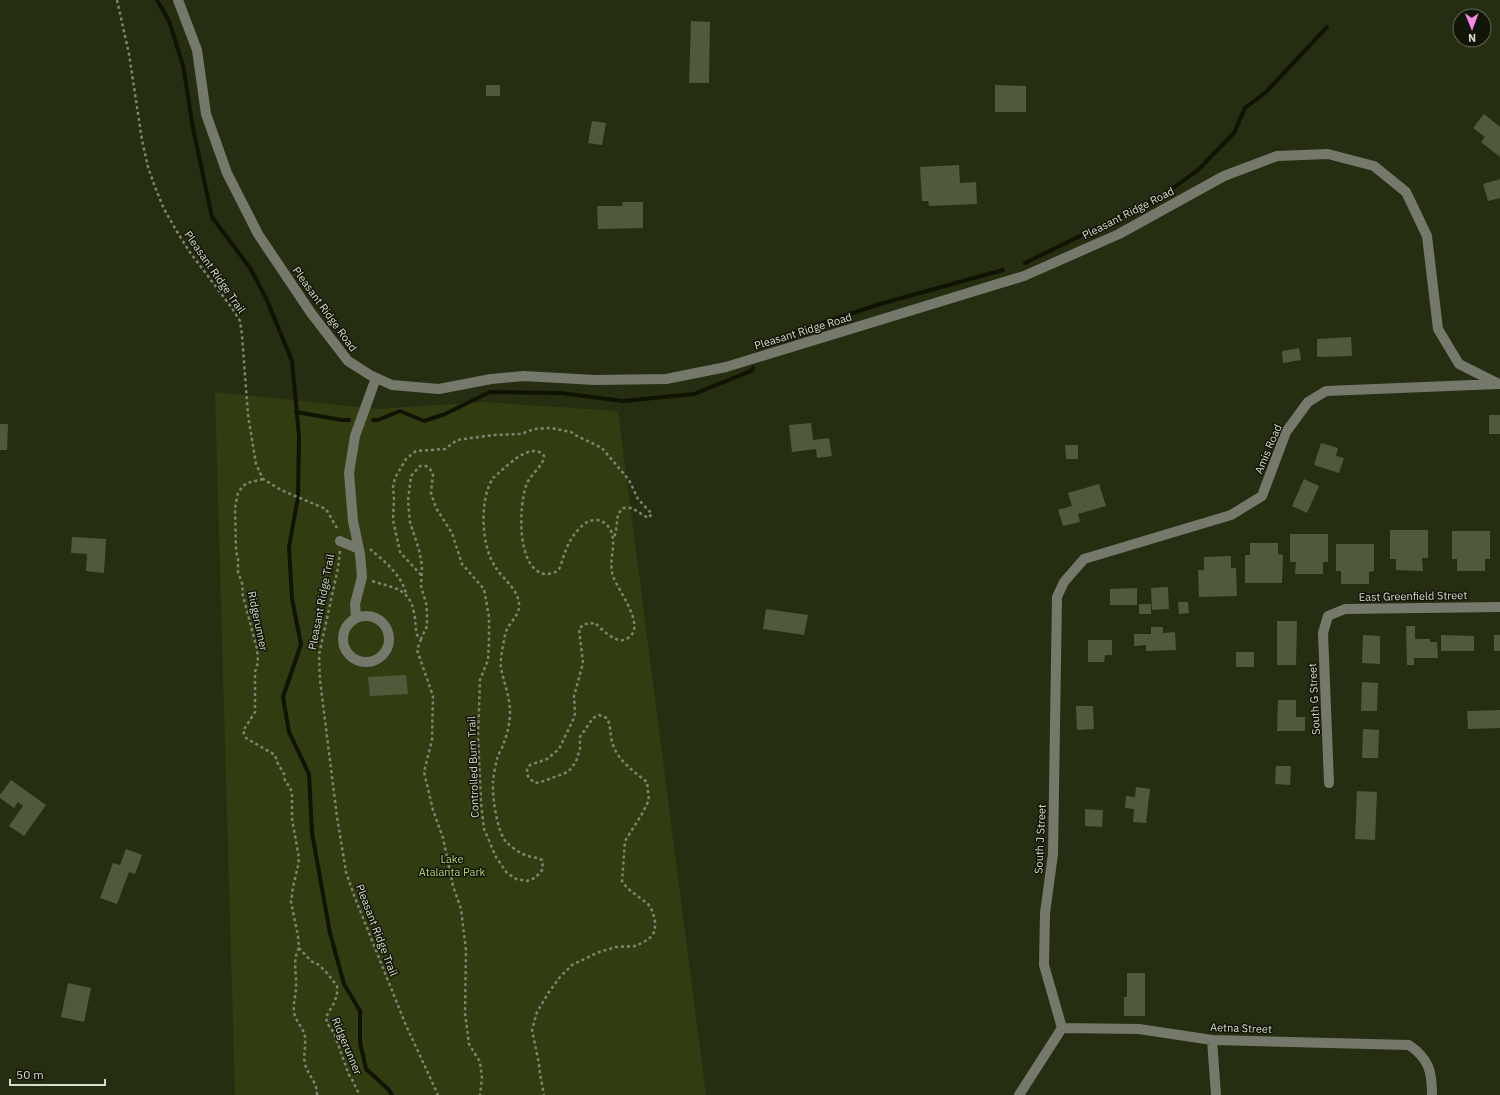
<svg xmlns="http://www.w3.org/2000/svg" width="1500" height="1095" font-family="'IBM Plex Sans',sans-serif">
	<rect width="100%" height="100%" fill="#262e11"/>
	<path fill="#313d11" d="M215,392L377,409L483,402L618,411L706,1095H235Z"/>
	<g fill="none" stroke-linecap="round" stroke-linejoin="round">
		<path stroke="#0e1401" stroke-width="4" d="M157,0L169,21L183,65L193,128L212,217L250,268L266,298L292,361L299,436L298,497L289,547L292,599L301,644L283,697L289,732L309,774L312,833L330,933L344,984L360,1011V1042L366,1069L389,1090L392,1095
			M1025,263L1162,196L1198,170L1234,133L1245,108L1266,92L1327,27
			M772,344L775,339L880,304L1003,270
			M296,412L342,420H349
			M373,420H378L400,411L424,421L445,414L490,392L560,393L623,401L694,394L751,371L753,368"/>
	</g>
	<path fill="#505a3b" d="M691,21L710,22L709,83H689Z
		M486,85H500V96H486Z
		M995,85L1026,86V112H995Z
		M1484,114L1500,127V157L1481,142L1485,137L1473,128Z
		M592,121L606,123L602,145L588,143Z
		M959,165L960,183L976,182L977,204L929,206L928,201H922L920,167Z
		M1500,179V198L1488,201L1483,184Z
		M622,202H643V228L598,229L597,206H623Z
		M1351,337L1352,356L1317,357V339Z
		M1299,348L1301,360L1283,363L1282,351Z
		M1489,415H1500V434H1489Z
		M811,423L813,440L829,438L832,456L817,458L816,449L792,452L789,425Z
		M0,424H8L7,450H0Z
		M1321,443L1338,448L1336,456L1344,458L1339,473L1314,465Z
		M1065,445H1078V459H1066Z
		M1304,479L1319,486L1307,513L1292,506Z
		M1099,484L1106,506L1078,514L1080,522L1063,526L1058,510L1072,506L1068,493Z
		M1390,530H1428V558H1422L1423,571L1396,570V559H1390Z
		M1452,531H1490V559H1485V571H1457V559H1452Z
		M1290,534H1328V562H1323V574H1295L1296,562H1290Z
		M72,537L106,539L104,573L86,571L87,554L71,553Z
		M1250,543H1278V554L1283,555L1282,583H1245V555H1250Z
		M1336,544H1374V571L1369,572V584H1341V571H1336Z
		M1231,556V568H1236L1237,596L1199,597L1198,570H1204V557Z
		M1168,587L1169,609L1152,610L1151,588Z
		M1137,588V605H1110V589Z
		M1178,602H1188L1189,613L1179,614Z
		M1139,604H1151V614H1139Z
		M766,609L808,615L804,635L763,629Z
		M1277,621H1297L1296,665H1277Z
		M1406,626H1415V639H1430V642H1437L1438,658H1414V665H1407Z
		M1151,627H1163V633L1175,632L1176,650L1146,651V645L1134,646V634H1151Z
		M1363,635L1380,636V664L1362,663Z
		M1441,635L1474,636V651H1441Z
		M1494,635H1500V651H1494Z
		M1088,640H1112V655H1105L1104,662H1088Z
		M1236,652H1254V667H1236Z
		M406,675L408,694L370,696L368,677Z
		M1362,682L1378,683L1377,711H1361Z
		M1278,700H1296V717H1305V731H1277Z
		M1076,706H1093L1094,729L1077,730Z
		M1500,710V728L1468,729L1467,711Z
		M1363,729L1379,730L1378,758H1362Z
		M1276,766H1291L1290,785L1275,784Z
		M11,780L46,805L24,836L9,826L23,806L18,802L14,808L0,798V795Z
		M1136,787L1150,789L1146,823L1133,822L1134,809L1125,808L1126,796L1135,797Z
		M1357,791L1377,792L1375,840L1355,839Z
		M1085,809L1103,810L1102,827L1085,826Z
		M126,849L142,855L135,874L129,872L117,904L100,898L113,863L120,865Z
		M1127,973H1145V1016H1124V997H1127Z
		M68,983L91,988L84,1022L61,1017Z"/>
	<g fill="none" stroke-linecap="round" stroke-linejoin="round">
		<path stroke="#7e856e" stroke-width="2.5" stroke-dasharray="3 3" stroke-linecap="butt" d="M117,0L129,54L142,140L148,167L155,187L164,209L176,230L189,251L232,308L240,321L242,335L248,415L256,464L263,479L281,490L326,509L338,530
			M263,479L247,483L242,487L238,493L235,508L236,551L238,559V572L243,586L242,592L257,649L258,662L255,672V712L243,731L246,738L275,755L277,762L284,774L285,781L289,786L292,792V819L299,858L298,866L293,887L291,902L298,936L299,948L311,961L319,965L328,974L337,986V995L334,1003L326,1017L327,1023L334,1033L349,1075C354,1081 355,1088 360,1095
			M370,549C384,561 402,575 406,594
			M340,551L338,568L319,655L320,680L337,817L346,872L355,898L405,1023L438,1095
			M421,575L400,552L393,520L394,499L393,487L395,478L406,459L416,451L445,449L457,440L494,435L521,434L534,429L551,428L571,432L575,435L602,448L629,480L638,499L652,514L648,518L632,508H623L618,514L616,530L614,539
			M372,581C393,588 410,588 414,613C416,621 415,628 417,635L421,639L427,626V612L426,603L421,586L422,566L419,550L410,522L408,501L411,476L420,466H426L430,469L433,474L431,493L436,508L452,533L462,564L484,589L489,617V642L488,660L480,680L478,736L481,803L484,829L496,857L507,873L516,879L527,881L535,878L543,869L542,860C536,857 530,857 525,855C519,853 512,847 507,843C497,833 492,796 493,782C493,777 496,763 497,759C498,754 502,749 503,745C507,735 510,723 510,712C510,697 504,683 501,668C500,658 503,646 505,635C507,624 519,617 519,606C520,591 503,579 496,568C481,547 479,500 493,478C503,470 531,439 544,456C544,466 529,475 526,486C519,506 516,569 545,574C550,574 556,573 559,569C561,566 562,561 563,558C567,546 571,537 579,529C584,523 589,520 597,520C604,521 608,525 611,531C617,545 608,561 613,576C618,591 647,626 628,638C617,646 603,630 595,623L584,624L579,629L583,663L574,696L575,713L574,718L559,749L547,759L530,765L527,770V774L529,778L535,783L541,782L568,772L576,762L580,748V737L593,718L599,715L607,718C611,726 610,734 612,742C617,760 633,771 647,782L649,800L642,814L625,841L622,881L627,888L648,904L653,912L655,922V931L649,939L636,946L616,947L599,952L572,965L560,977L549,992L537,1012L532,1030L539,1064L540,1074L544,1095
			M421,639L417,650L433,696L432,740L424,772L433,810L443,838L453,886L461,909L466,950L465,1013L469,1044L480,1062L482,1078L480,1095
			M299,948C292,960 297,974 296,987C296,995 293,1003 294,1012C295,1021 304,1028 305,1037C306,1046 303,1055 305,1064C308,1076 317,1081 317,1095"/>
		<path stroke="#74796b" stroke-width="10" d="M178,0L197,50L206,114L227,173L258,234L311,313L348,361L370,375L392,385L439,389L491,379L524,376L595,380L666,379L726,367L1024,276L1119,234L1224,176L1277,156L1328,154L1374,166L1406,192L1427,236L1438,329L1459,364L1499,384
			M340,541L359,549
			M343 639a23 23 0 1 1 46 0a23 23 0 1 1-46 0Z
			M356,617L355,604L362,577L360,554L353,521L349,473L355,436L376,378
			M1329,783L1323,633L1328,616L1345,609L1500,607
			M1062,1028L1139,1029L1212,1040L1409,1045C1429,1059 1432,1071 1432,1095
			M1212,1040L1216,1095
			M1019,1095L1062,1028L1044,965L1045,913L1053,854L1057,597L1064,582L1084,559L1231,515L1262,496L1286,432L1308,402L1326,391L1498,384"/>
	</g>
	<g text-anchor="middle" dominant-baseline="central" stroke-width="3" stroke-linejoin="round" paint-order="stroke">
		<g font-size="11" fill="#d6ddcb" stroke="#111508">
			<text transform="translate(1128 213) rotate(-27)">Pleasant Ridge Road</text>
			<text transform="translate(215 272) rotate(55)">Pleasant Ridge Trail</text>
			<text transform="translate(325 309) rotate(54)">Pleasant Ridge Road</text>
			<text transform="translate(803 331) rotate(-17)">Pleasant Ridge Road</text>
			<text transform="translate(1268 449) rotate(-67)">Amis Road</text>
			<text transform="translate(1413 596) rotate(-1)">East Greenfield Street</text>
			<text transform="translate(321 602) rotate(-79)">Pleasant Ridge Trail</text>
			<text transform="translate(258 621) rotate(78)">Ridgerunner</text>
			<text transform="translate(1314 699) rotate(-93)">South G Street</text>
			<text transform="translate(473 767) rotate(-92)">Controlled Burn Trail</text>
			<text transform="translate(1040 839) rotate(-87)">South J Street</text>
			<text transform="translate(377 930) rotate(69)">Pleasant Ridge Trail</text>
			<text transform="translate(1241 1028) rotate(2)">Aetna Street</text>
			<text transform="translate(347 1046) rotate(67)">Ridgerunner</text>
		</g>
		<g font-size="11" fill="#b5d36f" stroke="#111508">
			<text x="452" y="859">Lake<tspan x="452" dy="13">Atalanta Park</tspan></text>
		</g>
	</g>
	<g transform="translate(1472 28) rotate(179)"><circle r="19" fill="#111508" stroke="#606556"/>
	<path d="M0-3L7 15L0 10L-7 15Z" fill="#f987e8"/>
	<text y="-6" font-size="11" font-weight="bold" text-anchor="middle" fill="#d6ddcb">N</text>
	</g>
	<path d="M10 1079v6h95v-6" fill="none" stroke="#d6ddcb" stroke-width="2"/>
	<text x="16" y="1079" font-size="12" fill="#d6ddcb" stroke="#111508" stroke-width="3" paint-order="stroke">50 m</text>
</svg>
